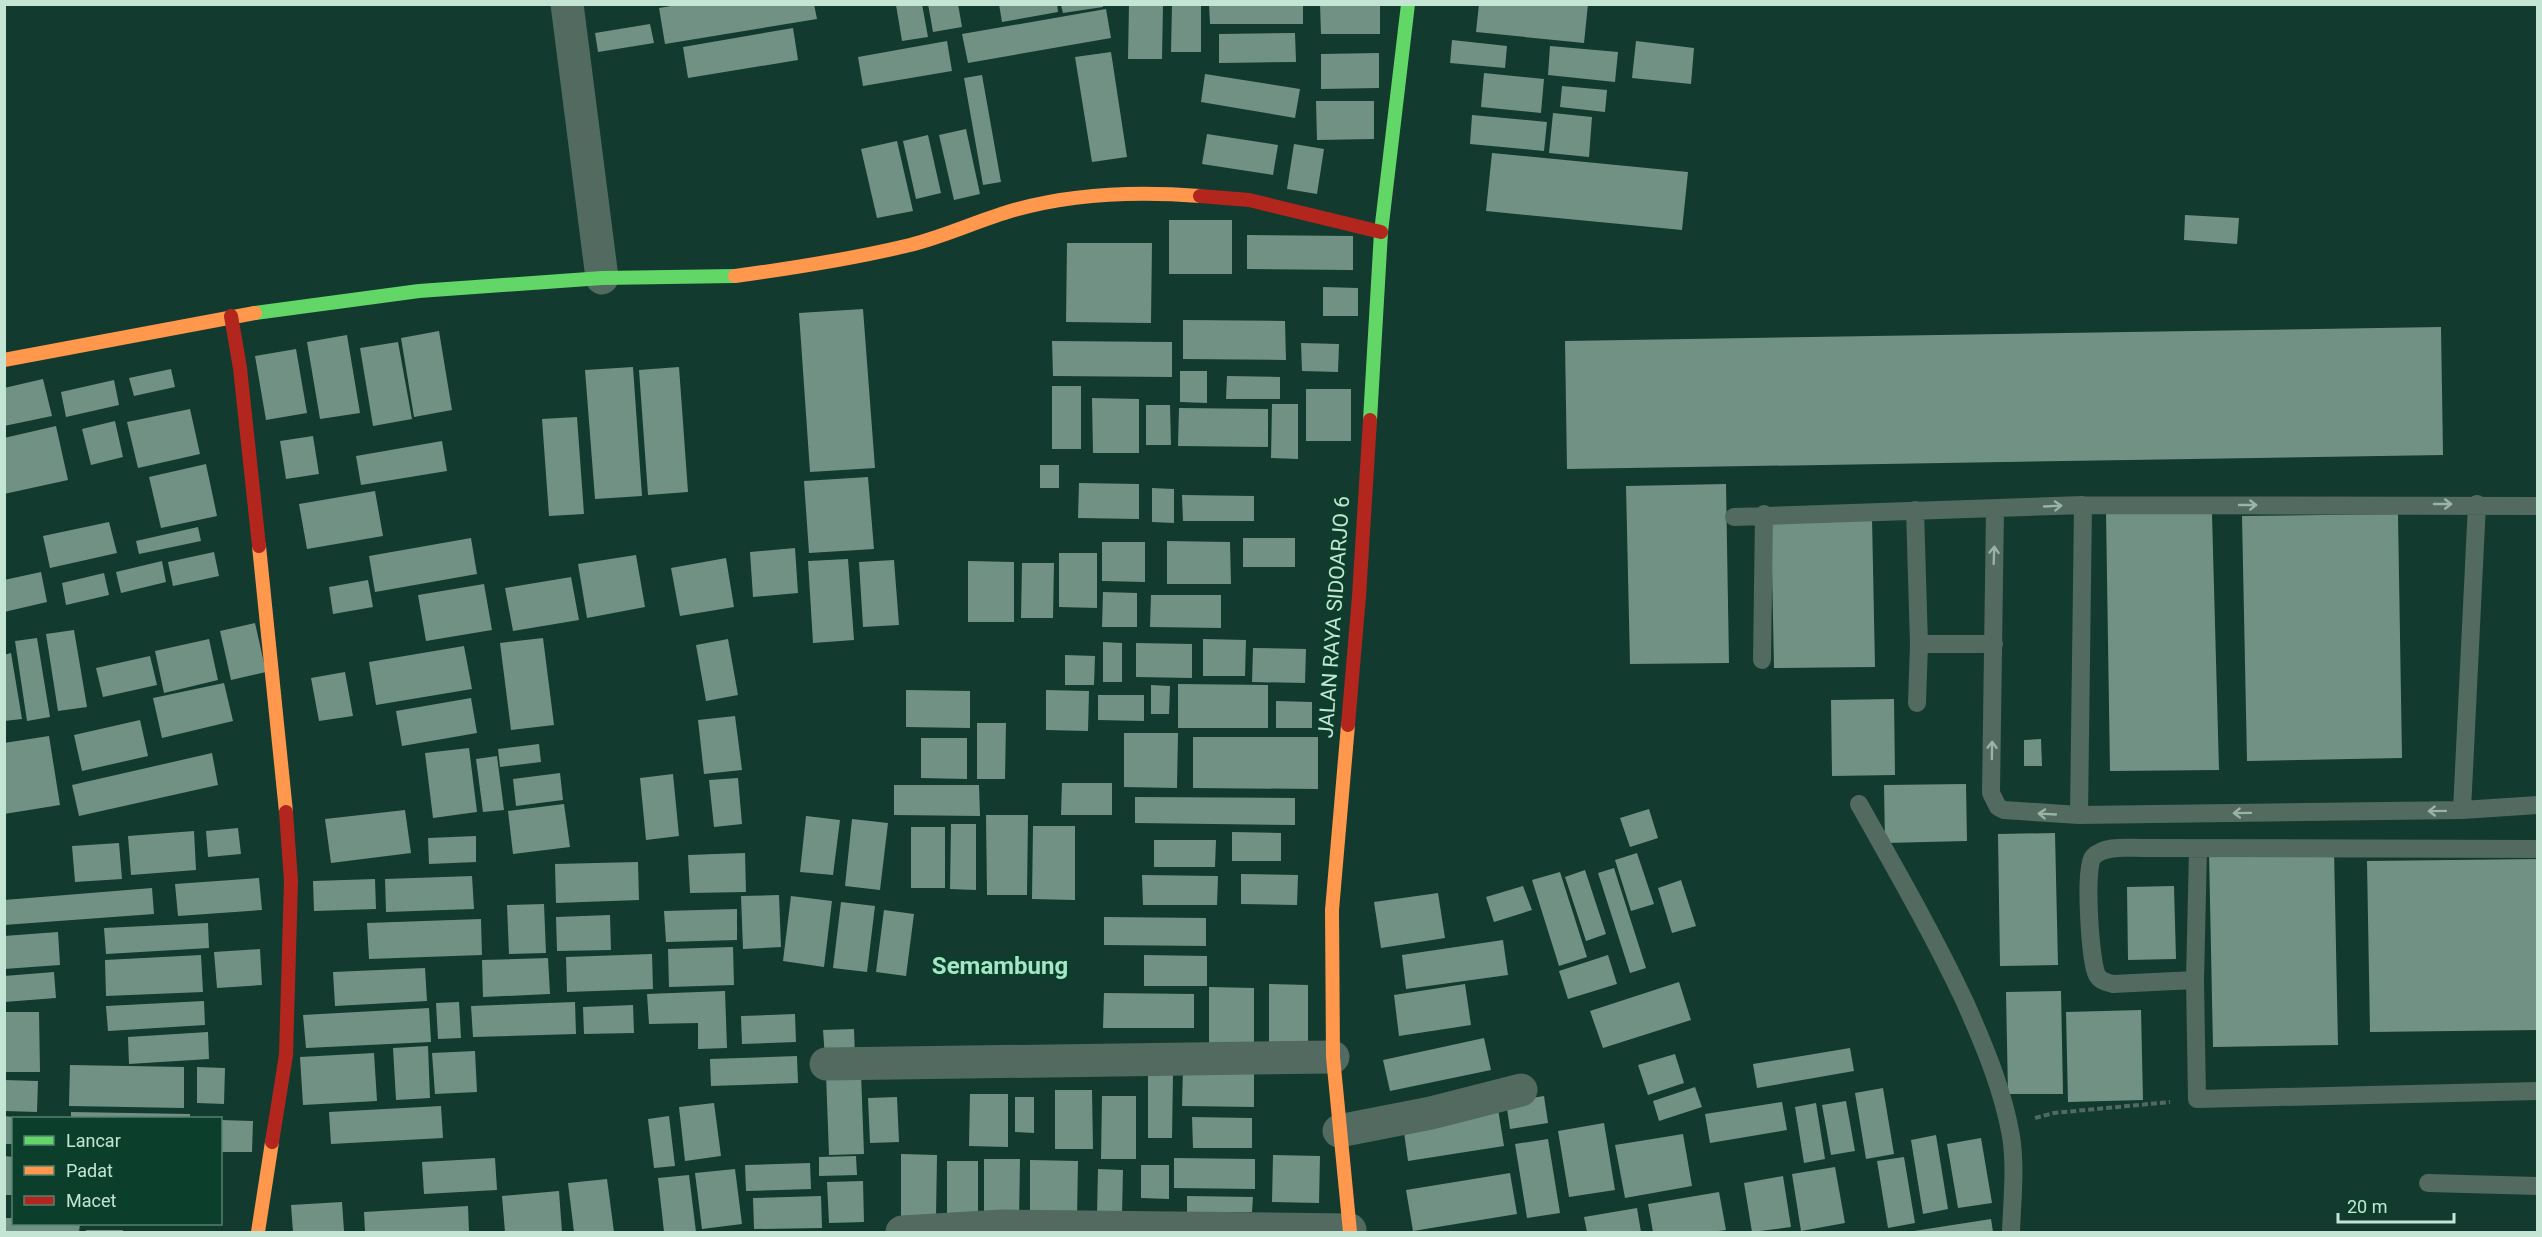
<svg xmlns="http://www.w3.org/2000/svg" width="2542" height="1237" font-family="Roboto,sans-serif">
	<rect width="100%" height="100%" fill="#123a2e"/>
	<path fill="#729185" d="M683,4H814L817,19L665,44L659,8Z
		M922,4L928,37L902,41L896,5Z
		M928,4H958L962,27L933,32Z
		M999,4H1057L1058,12L1002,22Z
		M1129,4H1163L1162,59H1128Z
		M1172,4H1201V52H1171Z
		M1209,4H1303V24H1210Z
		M1320,4H1380V34H1321Z
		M1479,4H1588L1584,43L1476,32Z
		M1061,5H1103V7L1063,13Z
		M1106,9L1111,38L968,63L962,34Z
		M650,24L654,43L598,52L595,33Z
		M793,28L798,60L688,78L683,47Z
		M1295,33L1296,62L1219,63V34Z
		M1452,40L1507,46L1505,68L1450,63Z
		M947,41L952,71L863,86L858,57Z
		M1636,41L1694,48L1691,84L1632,78Z
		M1550,46L1618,52L1615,82L1548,75Z
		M1111,52L1127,157L1092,162L1075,57Z
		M1379,53V88L1321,89V54Z
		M1484,73L1544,79L1541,113L1481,107Z
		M1205,74L1300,89L1295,118L1201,102Z
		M982,75L1001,182L983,185L964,78Z
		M1562,86L1607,90L1605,112L1560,107Z
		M1316,101H1374V139L1317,140Z
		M1553,113L1592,117L1589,157L1549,153Z
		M1472,115L1547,122L1544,151L1470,144Z
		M966,129L980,194L954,200L939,135Z
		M1207,134L1278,145L1273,175L1202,164Z
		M928,135L941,193L916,199L903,141Z
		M897,141L913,211L877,218L861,149Z
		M1294,144L1324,149L1317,194L1287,189Z
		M1492,153L1688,172L1682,230L1486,211Z
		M2185,215L2239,218L2237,244L2184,240Z
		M1169,220H1232V274H1169Z
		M1247,235L1353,236V270L1247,269Z
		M1067,243H1152L1151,323L1066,322Z
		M1323,287L1358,288V316H1323Z
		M863,309L875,468L810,472L799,313Z
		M1183,320L1285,321L1286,360L1183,359Z
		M2441,327L2443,455L1567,469L1565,341Z
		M439,331L452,410L414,417L401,338Z
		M347,335L360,413L320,419L307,342Z
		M1052,341L1172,342V377L1053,376Z
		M398,342L412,419L373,426L360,348Z
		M1301,343L1339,344L1338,372L1302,371Z
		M296,349L307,413L266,420L255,356Z
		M633,367L642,496L595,499L585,370Z
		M679,367L688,492L648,495L639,370Z
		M171,369L175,387L134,396L129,378Z
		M1180,371H1207V403L1180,402Z
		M1227,376L1280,377V399H1226Z
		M43,379L52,416L4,426V388Z
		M114,380L119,405L66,417L61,392Z
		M1052,386H1081V449H1052Z
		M1306,389H1351V441H1306Z
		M1092,398L1139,399V453H1093Z
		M1272,404H1298V459L1271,458Z
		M1146,405H1170L1171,445H1146Z
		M1179,408L1268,409V447L1178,446Z
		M190,409L200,454L138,468L127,422Z
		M577,417L584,514L549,516L542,419Z
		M115,421L123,457L91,465L82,429Z
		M56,426L68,480L4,494V438Z
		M313,436L319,474L286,479L280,441Z
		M442,441L447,471L361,485L356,456Z
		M206,464L217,516L161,528L149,477Z
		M1040,465H1059V488H1040Z
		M868,477L874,549L809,553L804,481Z
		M1079,483L1139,484V519L1078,518Z
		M1726,484L1729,663L1630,664L1626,486Z
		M1152,488L1174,489V523L1152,522Z
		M375,491L383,536L307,549L299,504Z
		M1182,495L1254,496V521H1183Z
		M2106,512L2212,514L2219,770L2110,771Z
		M2398,514L2402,758L2247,761L2242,516Z
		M1872,518L1875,667L1774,668L1771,519Z
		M109,522L117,553L50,568L43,536Z
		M198,527L201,541L139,554L136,541Z
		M471,538L477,574L375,592L369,556Z
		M1243,538H1295V567H1243Z
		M1167,541L1230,542L1231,584H1167Z
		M1102,542H1145V582L1102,581Z
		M795,548L798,593L753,597L750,552Z
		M214,552L219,576L173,586L168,562Z
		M1059,553H1097V608L1059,607Z
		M636,555L645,607L587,618L578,564Z
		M726,558L734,607L680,616L671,568Z
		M848,559L854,640L813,643L808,561Z
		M894,560L899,625L863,627L859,562Z
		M162,561L166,582L121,593L116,572Z
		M968,561L1014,562V622H968Z
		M1022,563H1054L1053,618H1021Z
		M41,572L47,602L4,612V580Z
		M104,573L109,595L66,605L62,583Z
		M571,577L579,620L513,631L505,588Z
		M368,580L373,607L333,614L329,587Z
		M484,584L492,630L426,641L418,595Z
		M1103,592L1137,593V627H1102Z
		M1151,595H1221V628L1150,627Z
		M255,623L266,672L231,680L220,631Z
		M74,630L87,707L58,711L46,634Z
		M37,638L50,717L27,721L15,641Z
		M543,638L554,725L511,730L500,643Z
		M209,639L218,680L164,693L155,651Z
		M728,639L738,695L706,701L696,645Z
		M1203,639L1246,640L1245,676H1203Z
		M1103,642L1122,643V682H1103Z
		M1136,643L1192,644V678L1136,677Z
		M464,646L472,689L376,705L369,662Z
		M1253,648L1306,649L1305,683L1252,682Z
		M11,653L22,719L4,721V655Z
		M1065,655L1095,656L1094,685H1065Z
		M150,656L157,685L103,697L96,668Z
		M345,672L353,716L319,721L311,678Z
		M224,683L233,721L162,738L153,698Z
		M1178,684L1268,685V728H1178Z
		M1151,685L1170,686L1169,714H1151Z
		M906,690L970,691V728L906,727Z
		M1046,690L1089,691L1088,731L1046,730Z
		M1098,695H1144V721L1098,720Z
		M471,698L477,733L402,746L396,711Z
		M1894,699L1895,775L1832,776L1831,700Z
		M1276,701L1312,702V728H1276Z
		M735,716L742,770L704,774L698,720Z
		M140,720L148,756L82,771L74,735Z
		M977,723H1006L1005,779H977Z
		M1124,733H1178L1177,788L1124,787Z
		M49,736L60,805L4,814V743Z
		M1193,737H1318V789L1193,788Z
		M921,738H967V779L921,778Z
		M2041,739L2042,766H2024V740Z
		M539,744L541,762L500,767L498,749Z
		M469,748L477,812L433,818L425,753Z
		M212,753L218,785L79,816L72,785Z
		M497,756L504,810L483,812L476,759Z
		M560,773L563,800L516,806L513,779Z
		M673,774L679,836L646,840L640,778Z
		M738,778L742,824L714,827L709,780Z
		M1062,783H1112V815H1061Z
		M1966,784L1967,841L1885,843L1884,785Z
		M894,785H979L980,816L894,815Z
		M1135,797L1295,798V825L1135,823Z
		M564,804L570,847L513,854L508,811Z
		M1649,809L1658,838L1630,847L1620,818Z
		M405,810L411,853L331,863L325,819Z
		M986,815H1028L1027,895H987Z
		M806,816L840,820L833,875L800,872Z
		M852,819L888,823L880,890L845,886Z
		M951,824H976V890L950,889Z
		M1033,826H1075V900L1032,899Z
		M911,827H945V888H911Z
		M238,828L241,854L208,857L206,831Z
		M194,831L196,870L131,875L128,836Z
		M1232,832L1281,833V861H1232Z
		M2055,833L2058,965L2000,966L1998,834Z
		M476,836V862L429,864L428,838Z
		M1154,840H1216L1215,867H1154Z
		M119,843L122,879L75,882L72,846Z
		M2334,850L2338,1045L2213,1047L2209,852Z
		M745,853L746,892L690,893L688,855Z
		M1637,853L1654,904L1631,911L1615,860Z
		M2538,859V1030L2370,1032L2367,861Z
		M638,862L639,900L556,903L555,864Z
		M1614,868L1646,968L1630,973L1598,873Z
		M1585,870L1606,934L1586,941L1565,877Z
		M1560,872L1587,957L1559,966L1532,880Z
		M1241,874L1298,875L1297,905L1241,904Z
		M1142,875L1218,876L1217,905H1143Z
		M472,876L474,909L386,912L385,879Z
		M259,878L262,910L178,916L175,884Z
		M375,879L376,909L314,911L313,881Z
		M1681,880L1696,926L1672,933L1658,888Z
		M1523,886L1532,910L1494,922L1486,897Z
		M2174,886L2176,959L2128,960L2127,887Z
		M152,888L154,914L4,925V900Z
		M1438,893L1445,938L1381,948L1374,902Z
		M779,895L781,947L743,949L741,896Z
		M791,896L832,901L824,967L783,961Z
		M841,902L875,906L867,972L833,968Z
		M544,904L546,953L509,954L507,905Z
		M737,909V940L666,942L664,911Z
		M884,910L914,914L906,976L876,972Z
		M610,915L611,950L557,951L556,917Z
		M1104,917L1206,918V946L1104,945Z
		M481,919L482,955L369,959L367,923Z
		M208,923L209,948L106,954L104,928Z
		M58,932L60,965L4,969V936Z
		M1503,940L1508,975L1406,989L1402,955Z
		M733,947L734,985L669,987L668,949Z
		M260,949L262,985L217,988L214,952Z
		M652,954L653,989L567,992L566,957Z
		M201,955L203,992L106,996L105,960Z
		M1144,955L1207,956V986H1144Z
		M1608,955L1617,984L1568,999L1559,971Z
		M548,958L550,994L483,997L482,960Z
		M425,968L427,1001L335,1006L333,972Z
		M54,972L56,998L4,1002V976Z
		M1679,982L1691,1020L1603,1048L1590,1011Z
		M1269,984L1308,985V1047L1269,1046Z
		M1465,984L1471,1025L1399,1036L1394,995Z
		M1209,987L1254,988V1043H1209Z
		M725,991L727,1048L698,1049V1023L649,1024L647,994Z
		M2061,991L2063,1094H2008L2006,992Z
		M1104,993L1194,994V1028H1103Z
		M204,1001L205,1025L108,1031L106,1006Z
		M459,1002L461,1038L438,1039L436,1003Z
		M575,1002L576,1034L473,1037L471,1006Z
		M633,1005L634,1033L584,1034L583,1007Z
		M429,1008L431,1042L306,1048L303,1015Z
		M2141,1010L2143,1100L2068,1102L2066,1012Z
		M4,1012H39L40,1072H4Z
		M795,1014L796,1042L742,1044L741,1016Z
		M854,1029L855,1057L825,1058L823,1030Z
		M208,1032L209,1059L129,1064L128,1037Z
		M1484,1038L1491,1070L1390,1091L1383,1060Z
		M428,1046L430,1098L396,1100L393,1048Z
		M1850,1048L1854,1071L1757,1088L1753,1064Z
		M475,1051L477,1092L435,1094L432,1053Z
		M374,1053L377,1101L303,1105L300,1057Z
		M1675,1054L1684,1083L1648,1095L1638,1065Z
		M797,1056L798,1083L711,1086L710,1059Z
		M70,1065L184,1067V1108L69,1106Z
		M197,1067L225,1068L224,1104L197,1103Z
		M1183,1068L1254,1069V1107L1182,1106Z
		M861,1073L864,1154L829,1155L826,1074Z
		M1173,1074L1172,1138H1148V1075Z
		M4,1080L38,1081L37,1112L4,1111Z
		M1695,1087L1702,1107L1659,1121L1653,1101Z
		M1883,1088L1894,1154L1866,1159L1855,1093Z
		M1055,1090H1092L1093,1149H1055Z
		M970,1094H1008V1147L969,1146Z
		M1102,1096H1136V1159H1101Z
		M1544,1096L1548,1123L1510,1129L1506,1102Z
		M897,1097L899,1142L870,1143L868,1098Z
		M1015,1097H1034V1133L1015,1132Z
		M1846,1101L1855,1151L1831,1155L1822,1105Z
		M1782,1102L1787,1130L1710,1143L1705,1114Z
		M714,1103L721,1156L685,1161L679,1107Z
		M1816,1103L1825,1159L1804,1163L1795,1107Z
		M441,1106L443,1138L331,1144L329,1112Z
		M1498,1109L1504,1146L1408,1161L1403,1125Z
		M71,1112L190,1114V1118H71Z
		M4,1116L14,1117V1144H4Z
		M669,1116L675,1166L654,1168L648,1119Z
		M1192,1117L1252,1118V1148H1193Z
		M220,1120L253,1121L252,1152H220Z
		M1604,1123L1615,1190L1569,1197L1558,1131Z
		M1683,1134L1692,1186L1625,1198L1615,1145Z
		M1936,1135L1948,1209L1923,1214L1911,1140Z
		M1981,1138L1992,1203L1958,1208L1947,1144Z
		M1548,1139L1560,1213L1527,1218L1515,1144Z
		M901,1154L937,1155L936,1217H901Z
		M1273,1155L1320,1156L1319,1203L1272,1202Z
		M4,1156L14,1157V1195H4Z
		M856,1156L857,1175L819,1176V1157Z
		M1904,1157L1915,1223L1888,1228L1877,1161Z
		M495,1158L497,1190L424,1194L422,1162Z
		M1174,1158L1255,1159V1189L1174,1188Z
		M984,1159H1020L1019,1220H984Z
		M1030,1160L1078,1161L1077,1218H1030Z
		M947,1161H978V1220H947Z
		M810,1163L811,1189L746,1191L745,1165Z
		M1141,1165H1169V1199L1141,1198Z
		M1835,1167L1845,1223L1801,1231L1792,1174Z
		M735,1169L742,1224L702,1229L695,1173Z
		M1098,1169L1123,1170L1122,1215H1097Z
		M1510,1173L1517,1214L1413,1231L1406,1190Z
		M689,1175L696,1232H664L658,1178Z
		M1783,1176L1791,1227L1752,1232L1744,1183Z
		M607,1179L614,1232H574L568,1183Z
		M863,1181L864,1222L829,1223L827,1182Z
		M559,1191L562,1232H505L502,1196Z
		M1719,1192L1726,1230L1711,1232H1653L1648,1204Z
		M821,1196L822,1228L754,1229L753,1198Z
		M1187,1196L1253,1197L1252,1212H1187Z
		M342,1202L344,1231L293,1232L291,1205Z
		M468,1206L469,1232H365L364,1212Z
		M1637,1208L1641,1232H1587L1584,1217Z
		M4,1218H14V1224H80L79,1232H4Z
		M1991,1219L1993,1232H1914V1231Z
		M86,1230H123V1232H86Z"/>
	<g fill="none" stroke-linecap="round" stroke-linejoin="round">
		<path stroke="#516a61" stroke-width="4" stroke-dasharray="6 3" stroke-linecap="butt" d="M2035,1118L2054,1113L2170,1102"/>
		<path stroke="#526a60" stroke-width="18" d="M1995,509L1991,793L1998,807L2004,810L2079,815L2462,810L2538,805
			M1915,510L1919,644L1917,703
			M1734,517L2083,505L2538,506
			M1919,644H1994
			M1762,660L1764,514
			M1859,804C1896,870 1933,934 1965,1002C1984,1045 2003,1090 2011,1136C2016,1168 2012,1201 2011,1232
			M2462,810L2477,504
			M2079,815L2083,505
			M2198,849L2195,980L2197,1099L2538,1091
			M2195,980L2113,984C2106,982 2100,981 2097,975C2090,962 2084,866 2093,857C2104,845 2128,848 2142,848L2538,849
			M2428,1183L2538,1186"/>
		<path stroke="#526a60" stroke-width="33" d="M567,4L602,278
			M826,1064L1333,1057
			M1339,1131L1431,1113L1521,1090
			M902,1232L1003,1226L1350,1230"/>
		<path stroke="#63d668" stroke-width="14" d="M255,313L419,291L602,278L735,276
			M1370,420L1381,232L1408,4"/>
		<path stroke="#ff974d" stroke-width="14" d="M735,276C794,268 852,259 910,245C946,236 979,220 1014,210C1074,193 1138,191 1200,196
			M4,360L255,313
			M259,546L286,812
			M1348,725L1332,910L1333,1057L1350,1232
			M258,1232L272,1142"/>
		<path stroke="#b3261e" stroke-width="14" d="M1200,196L1249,200L1381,232
			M231,316L240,368L259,546
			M1348,725L1359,596L1370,420
			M272,1142L286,1055L291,881L286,812"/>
	</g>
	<defs><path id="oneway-shaft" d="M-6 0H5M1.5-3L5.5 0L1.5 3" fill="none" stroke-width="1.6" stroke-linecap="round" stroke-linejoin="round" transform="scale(1.5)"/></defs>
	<g stroke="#97b4a6">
		<use href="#oneway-shaft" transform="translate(2443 504)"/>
		<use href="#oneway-shaft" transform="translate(2248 505)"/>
		<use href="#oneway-shaft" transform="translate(2053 506) rotate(-3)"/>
		<use href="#oneway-shaft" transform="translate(1994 555) rotate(-88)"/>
		<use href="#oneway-shaft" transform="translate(1992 750) rotate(-89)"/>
		<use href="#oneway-shaft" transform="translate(2437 811) rotate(179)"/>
		<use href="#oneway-shaft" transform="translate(2242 813) rotate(179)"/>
		<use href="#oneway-shaft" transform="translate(2047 814) rotate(-177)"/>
	</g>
	<g text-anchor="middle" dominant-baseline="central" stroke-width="6" stroke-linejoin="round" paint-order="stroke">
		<g font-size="21" fill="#c5e5d4" stroke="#0b3f2c">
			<text transform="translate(1334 617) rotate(-86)">JALAN RAYA SIDOARJO 6</text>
		</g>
		<g font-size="24" font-weight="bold" fill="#a4e6c6" stroke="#0b3f2c">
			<text x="1000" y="966">Semambung</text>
		</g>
	</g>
	<rect width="2542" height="1237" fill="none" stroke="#c5e5d4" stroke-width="12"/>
	<rect x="12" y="1117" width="210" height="108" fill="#0b3f2c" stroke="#55816f" stroke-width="1.5"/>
	<rect x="24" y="1136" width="30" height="9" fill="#63d668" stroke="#55816f" stroke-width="1.5"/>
	<text x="66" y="1147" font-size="18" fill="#c5e5d4">Lancar</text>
	<rect x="24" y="1166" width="30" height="9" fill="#ff974d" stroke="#55816f" stroke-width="1.5"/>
	<text x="66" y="1177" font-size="18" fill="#c5e5d4">Padat</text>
	<rect x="24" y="1196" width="30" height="9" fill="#b3261e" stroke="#55816f" stroke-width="1.5"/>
	<text x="66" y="1207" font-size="18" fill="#c5e5d4">Macet</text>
	<path d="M2338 1213v9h116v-9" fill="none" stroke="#c5e5d4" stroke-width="3"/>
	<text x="2347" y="1213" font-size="18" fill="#c5e5d4" stroke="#0b3f2c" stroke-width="4.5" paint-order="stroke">20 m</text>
</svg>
